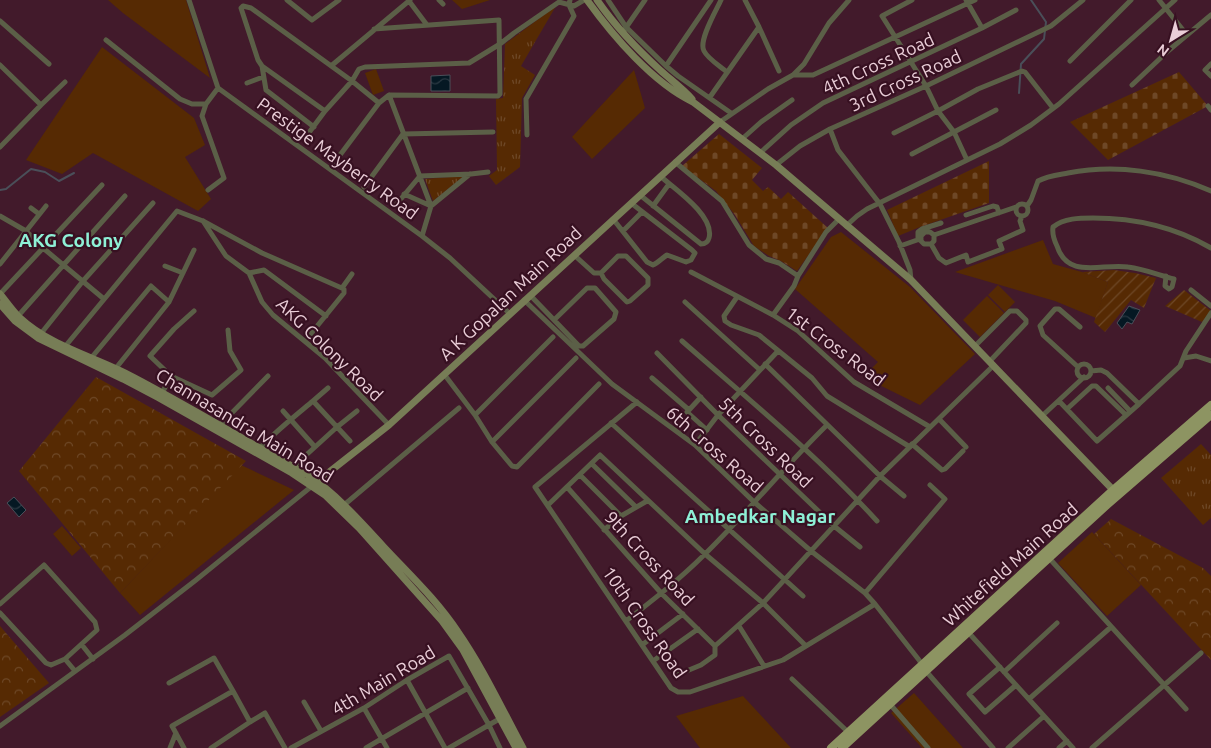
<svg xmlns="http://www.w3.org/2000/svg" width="1211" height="748" font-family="Ubuntu,sans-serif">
	<defs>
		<pattern id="forest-crowns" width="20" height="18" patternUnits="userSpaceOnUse" patternTransform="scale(1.25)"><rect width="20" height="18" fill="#562a03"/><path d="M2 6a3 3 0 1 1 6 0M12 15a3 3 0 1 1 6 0" fill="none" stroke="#6e4827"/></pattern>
		<pattern id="cemetery-stones" width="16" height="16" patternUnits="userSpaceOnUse" patternTransform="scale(1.25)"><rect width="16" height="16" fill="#562a03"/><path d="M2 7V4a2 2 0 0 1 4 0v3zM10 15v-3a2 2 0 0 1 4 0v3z" fill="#6e4827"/></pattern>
		<pattern id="park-tufts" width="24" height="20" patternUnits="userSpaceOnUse" patternTransform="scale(1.25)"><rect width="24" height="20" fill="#562a03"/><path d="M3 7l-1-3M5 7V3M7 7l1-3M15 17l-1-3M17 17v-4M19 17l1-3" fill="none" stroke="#6e4827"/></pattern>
		<pattern id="garden-furrows" width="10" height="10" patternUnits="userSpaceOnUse" patternTransform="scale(1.25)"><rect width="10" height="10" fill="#562a03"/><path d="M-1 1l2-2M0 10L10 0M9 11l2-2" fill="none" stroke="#6e4827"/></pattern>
		<pattern id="water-waves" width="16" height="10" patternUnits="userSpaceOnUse" patternTransform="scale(1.25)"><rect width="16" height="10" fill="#051823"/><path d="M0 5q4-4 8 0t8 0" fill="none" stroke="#2a3842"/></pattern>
	</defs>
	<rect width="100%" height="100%" fill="#421a2b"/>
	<path fill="#562a03" d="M108,0H186L210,78L123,13Z
		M452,0H490L462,9Z
		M102,47L194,118L205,145L185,157L211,199L198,211L93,153L62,174L26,160Z
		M376,69L384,91L373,95L365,73Z
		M634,70L645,108L592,159L572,137Z
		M841,232L910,287L975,354L920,405L863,377L878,362L795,289L831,237Z
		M1043,240L1053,264L1082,272L1108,282L1096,318L1055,301L955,272Z
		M998,285L1015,302L1005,312L988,295Z
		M987,296L1004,313L980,337L963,320Z
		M241,465L294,490L140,615L120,593Z
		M62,526L81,548L72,556L53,534Z
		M1092,532L1141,585L1107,616L1058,563Z
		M914,693L963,748H922L891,713Z
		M743,696L791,748H700L676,716Z"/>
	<path fill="url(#forest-crowns)" d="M96,377L246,461L120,593L19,471Z
		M1111,519L1203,568L1211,576V660L1094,534Z
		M0,626L49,683L0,717Z"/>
	<path fill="url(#cemetery-stones)" d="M1179,72L1208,106L1108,160L1070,122Z
		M719,134L762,168L752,180L763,191L768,187L781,199L788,192L828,228L797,271L781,261L769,256L754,246L735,215L716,191L682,166Z
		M989,161V203L920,227L898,236L887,210Z"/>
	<path fill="url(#park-tufts)" d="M556,6L521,66L535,75L522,98L520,167L496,185L489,176L497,170L496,99L503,98L505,44Z
		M464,176L433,201L425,179Z
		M1201,444L1211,455V518L1203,525L1161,478Z"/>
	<path fill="url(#garden-furrows)" d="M1114,270L1135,273L1156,278L1144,308L1131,300L1105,332L1094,322L1108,282L1082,272Z
		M1184,290L1211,311L1202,322L1165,306Z"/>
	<path fill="url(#water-waves)" stroke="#4a4f59" d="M450,75V91H431V76Z
		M1129,306L1140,310L1132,324L1127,322L1122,329L1117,323Z
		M14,497L26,510L19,517L7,503Z"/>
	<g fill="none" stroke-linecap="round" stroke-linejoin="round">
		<path stroke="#4a4f59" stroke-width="2" d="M1019,93L1021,64L1044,39L1046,22L1031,0
			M0,190L6,189L31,169L45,172L59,181L74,173"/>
		<path stroke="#5b5f47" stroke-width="5" d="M189,0L218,88L422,236L450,258L509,313
			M287,0L312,20L339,0
			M439,0L443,4
			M608,0L626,27L666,66L678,76L731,113
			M721,0C716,11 698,41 704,51C708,59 720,66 727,72
			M912,0L882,16L926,86L938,111L954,132L967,160
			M966,0L982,28
			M1159,0L1187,35
			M409,1L427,25
			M0,21L49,64
			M759,27L779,71
			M625,29L645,0
			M106,40L180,99L192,104H206
			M1070,61L1131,0
			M1211,64L1205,70L1211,76
			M0,65L41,105L0,147
			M262,66L266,90L314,127
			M331,66L410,0
			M666,66L711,0
			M793,75H813L975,0
			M247,83L263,77
			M1132,85L1168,51L1211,15
			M389,95L431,206L422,236
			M710,97L759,27L745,0
			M41,105L65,82
			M1208,106L1211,110
			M325,111L262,66L258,60L241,8L243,6L251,8L352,81L379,103
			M720,122L768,89L793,75L804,64L829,23L849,0
			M830,129L838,150L880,204L899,242L910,270L911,280
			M894,133L938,111L978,89L1022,71L1025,72L1053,108
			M527,135L526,99L574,16L569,5L570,0
			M305,138L325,111L352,81L359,69L365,67L469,63L500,44L514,33L559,2L574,6L584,0
			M742,139L761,122L792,100
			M760,153L791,125L823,103L982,28L1016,10
			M912,154L996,110
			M675,162L722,201L749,245L766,259L779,263L798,276
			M334,163L379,103L389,95L498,96L500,94L499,20L374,29
			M776,165L800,146L830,129L926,86L1051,26L1083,0
			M364,187L403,134L493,132
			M208,190L224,178L202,116L206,104L218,88
			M404,194L431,206L470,174
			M640,195L701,244C705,244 708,242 709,238C715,216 675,189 660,176
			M1016 210a6 6 0 1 1 12 0a6 6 0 1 1-12 0Z
			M395,206L420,176L471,174L488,172
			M653,206L669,184
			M1027,206L1031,200L1038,181C1047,176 1057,175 1068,173C1116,164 1166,171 1211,191
			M31,208L39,214
			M966,215L993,206L997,207L999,213
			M0,216L26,231L43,248L104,299
			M613,219L647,262L653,265C658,263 662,258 667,255L686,262L691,260L695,253L692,250L631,203
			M203,221L226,256L249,273L262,302L273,315L325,358L389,425
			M846,226L857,216L867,209L1000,144L1031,125L1059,104L1175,0
			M623,231L642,212
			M934,235V241L931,244H924L921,241V236L925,232H930L934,235L1016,207
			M918,239V232L922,229L941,223
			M931,244L939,258L946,263L966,255L968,262L1002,249L999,241L1023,230L1020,221L1022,216
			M900,246L920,239
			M574,255L594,273H601L604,279L627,302L630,301L648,285V278L626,256H618L601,273
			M0,264L46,206
			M165,266L183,273
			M691,272L773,315L798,331L854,382L930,427
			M249,273L264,270L326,316
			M1166,276L1165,286L1169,289L1172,287L1174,279C1159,275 1144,269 1128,267C1102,263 1068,280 1057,246C1054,240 1052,234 1053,227C1064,218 1080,218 1093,218C1135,218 1175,227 1211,248
			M342,288L352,274
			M1191,290L1211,306
			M0,294L102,185
			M530,295L579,346H583L614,319L616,312L595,288H587L554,320
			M737,297L724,316L725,321L731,325L759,335L812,378L827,396L910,447
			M524,300L612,384L695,445L753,501L811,551L865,593L875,604L919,660L925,670L993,748
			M685,302L760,370
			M773,315L794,286L798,276L826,232L839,219
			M18,316L125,196
			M39,336L83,281L153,203
			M682,341C748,399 817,455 877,521
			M975,346L1010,311H1017L1026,320V323L990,361
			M63,349L177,211L203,221L262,253L344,289V293L305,341
			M657,353L718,415L834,526L860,547
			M92,357L151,286L169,302
			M1184,358L1196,356L1211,361
			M765,364L880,476L904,496
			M1077 371a7 7 0 1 1 14 0a7 7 0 1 1-14 0Z
			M1078,367L1043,335L1040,326L1055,309H1059L1080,327
			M116,368L169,302L194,250
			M1091,371L1101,370L1107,373L1139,404L1180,366L1186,351L1211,313
			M444,374L475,415L492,442L512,466L517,467L599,384
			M171,376L212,395L241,370L230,351L228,330
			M652,378L689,410L701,397
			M1108,388L1130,411
			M161,395L171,376L150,356L174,329L194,311
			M313,401L328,388
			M1059,401L1097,441L1139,404
			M637,402L535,487L671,688L678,692H690L783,660L875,604
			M1067,409L1092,386H1096L1126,415
			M689,410L687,412L707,430
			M475,415L553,337
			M1042,416L1084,377
			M939,419L966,447
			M611,423L803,596
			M220,425L268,376
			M350,441L337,427L357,411
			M492,442L576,358
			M912,444L942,470L945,469L963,451
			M695,445L718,415L778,351
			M260,448C276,431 295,416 313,401L337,427L315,447L283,411
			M592,464L636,507
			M293,467L315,447
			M580,475L621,516
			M567,487L662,594L715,646
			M344,505L459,408
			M548,505L600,455L705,554L763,603L806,646
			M604,530L621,516L647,501
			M1049,558L1186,709
			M865,593L945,499L930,485
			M0,604L44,565L95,622L97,630L65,659L51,665L46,663L0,613
			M626,621C653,600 680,579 704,555C747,513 784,467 827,425
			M739,626L764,666
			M968,632L1073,748
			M82,645L93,659
			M642,645L683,614
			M65,659L75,671
			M653,661L698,629
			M1000,667L969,694L985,712L1016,685
			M1004,672L1057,623
			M677,675L701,665L715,655V646L763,603L880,476L994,365
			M792,679L848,732
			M407,680L445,748
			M169,683L214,658L233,691L172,726L184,748
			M233,691L250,722L265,713L285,748
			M1029,699L1111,627
			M304,702L321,731
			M889,703L928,748
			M364,708L387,748
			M0,726L125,635L196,580L312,486
			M170,748L176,733
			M211,748L250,722
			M291,748L364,708L407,680L449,656L489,725L500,748
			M366,748L468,688
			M449,748L501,718
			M1008,748L1044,716
			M1059,748L1067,741
			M1092,748L1201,653"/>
		<path stroke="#777d56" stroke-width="7" d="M587,0C613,36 653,83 693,102L776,165L911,280L1116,493
			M597,0C615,26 637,49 660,70C671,80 682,88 692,99
			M0,294C6,301 12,310 19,317C51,347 96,357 133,377C192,408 249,443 308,475C337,495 359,520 383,546C408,573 437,600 458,632C483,668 502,709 523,748
			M0,304L15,321L38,338L123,379L159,398L292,473L325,495L359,528L442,621L463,650L516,748
			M314,484L389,425L720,122"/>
		<path stroke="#8d9462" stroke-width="8" d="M831,748L1113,490L1211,405
			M842,748L1107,505L1211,415"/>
	</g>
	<g text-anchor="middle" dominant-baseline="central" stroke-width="4.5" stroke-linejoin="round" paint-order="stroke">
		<g font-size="18" fill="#eaced8" stroke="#371021">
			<text transform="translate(878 63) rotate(-25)">4th Cross Road</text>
			<text transform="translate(905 80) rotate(-25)">3rd Cross Road</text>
			<text transform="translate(338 158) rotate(36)">Prestige Mayberry Road</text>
			<text transform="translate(510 293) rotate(-43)">A K Gopalan Main Road</text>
			<text transform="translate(836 346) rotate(37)">1st Cross Road</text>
			<text transform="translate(330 349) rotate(44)">AKG Colony Road</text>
			<text transform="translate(245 425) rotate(31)">Channasandra Main Road</text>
			<text transform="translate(766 442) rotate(44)">5th Cross Road</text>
			<text transform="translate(715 449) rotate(41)">6th Cross Road</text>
			<text transform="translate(650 558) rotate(47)">9th Cross Road</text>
			<text transform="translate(1010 564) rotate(-42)">Whitefield Main Road</text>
			<text transform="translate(645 622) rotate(55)">10th Cross Road</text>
			<text transform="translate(383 680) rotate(-31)">4th Main Road</text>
		</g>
		<g font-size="19" font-weight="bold" fill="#8ef0d6" stroke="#371021">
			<text x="71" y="240">AKG Colony</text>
			<text x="760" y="516">Ambedkar Nagar</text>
		</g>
	</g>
	<g transform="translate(1171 40) rotate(217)" stroke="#371021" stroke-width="4" paint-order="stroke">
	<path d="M0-4L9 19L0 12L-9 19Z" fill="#eaced8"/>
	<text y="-8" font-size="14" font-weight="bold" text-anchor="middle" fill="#eaced8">N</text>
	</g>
</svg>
